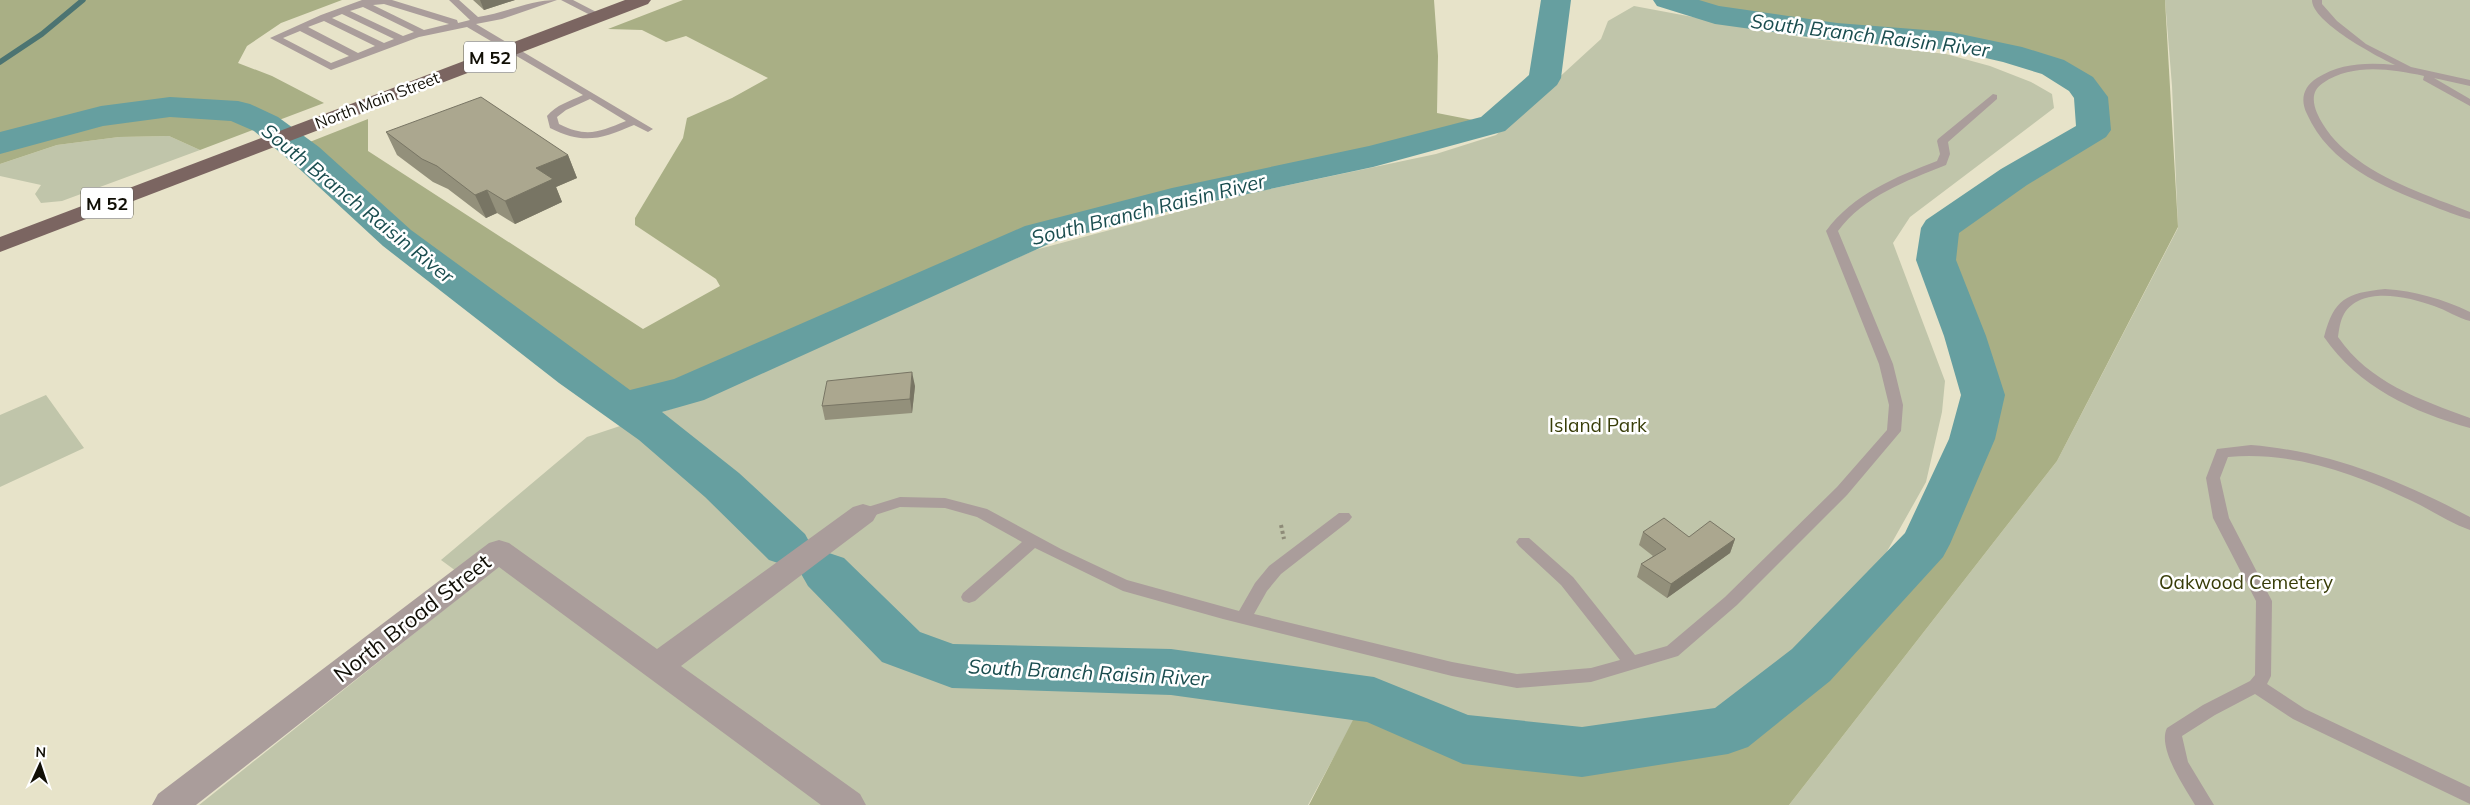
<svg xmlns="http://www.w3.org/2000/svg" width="2470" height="805" font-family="Mulish,sans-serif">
	<rect width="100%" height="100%" fill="#e7e3c9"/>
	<path fill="#c0c5aa" d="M2165,0H2470V805H1789L2057,461L2178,228L2172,86Z
		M1634,6L1805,38L1946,54L1990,66L2031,82L2052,94L2054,108L1910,217L1893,243L1945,381L1942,412L1926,482L1867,587L1795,667L1721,722L1648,737L1355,718L1308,805H199L475,585L441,560L587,437L698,400L1035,250L1241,195L1436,154L1496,135L1601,39L1608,21Z
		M169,136L200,150L62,201L41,203L35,194L41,185L0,176V164L57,145L119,137Z
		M46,395L84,448L0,487V415Z"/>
	<path fill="#a9af85" d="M0,0H342L281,23L247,46L238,63L272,76L324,103L200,150L169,136L119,137L57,145L0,164Z
		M683,0H1434L1438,56L1437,113L1493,124L1373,156L1172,199L1039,234L688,390L623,407L397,238L297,147L368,119V151L643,329L720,286L716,279L635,225V218L683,138L687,118L732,98L768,78L686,36L666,42L642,30L608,29Z
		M1668,0H2165L2178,227L2057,461L1789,805H1309L1354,718L1374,700L1463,739L1582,752L1728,730L1811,665L1925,544L1972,439L1983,395L1936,260L1940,228L2093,130L2091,97L2081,84L2053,67L2011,54L1951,41L1837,32L1715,15Z"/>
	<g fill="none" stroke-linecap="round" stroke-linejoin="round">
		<path stroke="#4c7472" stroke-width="5.5" d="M0,62L42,34L83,0"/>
		<path fill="#669fa0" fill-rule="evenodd" d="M1541,0H1571L1561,78L1557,85L1505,131L1373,167L1177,209L1053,242L704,400L662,412L739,473L805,534L812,547L805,560L787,566L769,560L705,497L639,440L559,383L383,246L293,163L254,131L231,121L170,117L103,126L0,154V132L101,106L170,97L238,101L250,104L278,117L319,147L411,230L630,390L674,379L1025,226L1172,188L1369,146L1481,117L1529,75Z
			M1653,0H1699L1719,6L1837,23L1951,32L2022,47L2064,60L2093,77L2108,97L2111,130L2106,137L2027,185L1959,233L1956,260L1986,336L2005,395L1995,439L1950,544L1943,557L1830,681L1748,747L1728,754L1582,777L1463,764L1367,722L1171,695L952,688L882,662L808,586L800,572L808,558L826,552L844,558L920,632L953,644L1171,649L1374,677L1468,715L1582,727L1715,708L1792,649L1905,533L1949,439L1961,395L1944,336L1916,260L1921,228L1926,220L2001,169L2076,126L2074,98L2069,91L2042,74L2003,62L1951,50L1837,41L1715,24L1657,6Z"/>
		<path stroke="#8e8b78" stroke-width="4" stroke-dasharray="3 3" stroke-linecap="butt" d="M1281,525L1284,539"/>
		<path fill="#aa9d9b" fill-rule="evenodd" d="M362,0H392L457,20L458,23L470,20L449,0H459L478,17C505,13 530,0 557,0L502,19L476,24L653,129L648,132L634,125C601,139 584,145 550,128L547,116C556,105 570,101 583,95L467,27L419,37L331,70L270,38L321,15ZM384,4L449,24L424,30L373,5ZM363,7L414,32L403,36L350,11ZM342,14L394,39L384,43L332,18ZM324,21L375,46L358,53L308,27ZM300,31L349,56L331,63L283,38ZM590,99L626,121C599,132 587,138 559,124L557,117L566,110Z
			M561,0H573L604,16L596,18Z
			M2312,0H2322V4L2337,21L2366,44L2411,67L2470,80V86L2434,78L2470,99V106L2423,80L2424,76C2390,69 2353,63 2323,83C2312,90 2312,101 2317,113C2324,129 2336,143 2350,154C2385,182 2429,196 2470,212V219C2457,216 2443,210 2430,205C2383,187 2329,164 2307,114C2300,100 2303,87 2317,78C2340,63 2368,62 2395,65C2376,56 2312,22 2312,0Z
			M1993,94L1997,95V99L1948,142L1950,154L1946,165C1906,181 1864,196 1838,231L1893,364L1903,405L1901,431L1847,495L1737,605L1678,656L1591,682L1517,688L1452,676L1223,619L1123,591L1035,548L975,601L969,603L963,601L961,597L963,593L1022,542L977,517L945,508L900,507L863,519L858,518L855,514L858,510L900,497L945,498L987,509L1061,549L1127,580L1239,611L1255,583L1269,566L1339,513H1349L1352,517L1349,521L1281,574L1267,591L1254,614L1452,662L1517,674L1591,668L1620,660L1561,585L1519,546L1516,542L1519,538H1529L1573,577L1635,655L1667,646L1725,597L1837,487L1887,430L1889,405L1879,364L1826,231C1853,194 1896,177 1937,161L1940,154L1937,141L1938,139Z
			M2385,289C2415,291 2443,299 2470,312V321C2458,318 2446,310 2434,306C2409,297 2361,285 2344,314C2340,321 2339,330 2338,337C2370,383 2419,399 2470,418V428C2413,412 2358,387 2324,337C2334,299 2346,293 2385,289Z
			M2251,445C2329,451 2401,481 2470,517V530C2450,523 2431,510 2412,501C2354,473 2292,451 2228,457L2220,478L2229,518L2272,601L2271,676L2267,684L2305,709L2470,787V804L2293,719L2255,694L2215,715L2182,736L2188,762L2214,805H2195C2185,788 2157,748 2167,728L2203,705L2250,681L2255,675L2256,601L2213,518L2206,478L2217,449Z"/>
		<path fill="#aa9d9b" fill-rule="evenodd" d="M863,504L873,507L877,514L873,521L681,666L860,794L866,805H821L499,567L196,805H152L158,794L489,543L499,540L509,543L657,649L853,507Z"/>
		<path fill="#7b6561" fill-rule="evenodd" d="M625,0H651L648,4L0,252V237Z"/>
	</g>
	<path fill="#93907b" d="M473,0H515L484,10Z
		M386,132L568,155L577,178L556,187L562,202L515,224L497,213L486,218L448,189L433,182L397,155Z
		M915,386L912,413L825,420L822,406Z
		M1643,532L1689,537L1735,539L1730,553L1667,598L1637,577L1641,564L1653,556L1639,545Z"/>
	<path fill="#787564" d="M480,0H515L484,10Z
		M568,155L577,178L556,187L562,202L515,224L505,201L536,168Z
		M487,190L497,213L486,218L475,195Z
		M912,372L915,386L912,413L910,399Z
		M1735,539L1730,553L1667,598L1671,584Z"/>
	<path fill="#aba78f" stroke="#787564" d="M481,97L568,155L536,168L553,179L505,201L487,190L475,195L437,166L422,159L386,132Z
		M912,372L910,399L822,406L827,381Z
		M1664,518L1689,537L1710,521L1735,539L1671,584L1641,564L1666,549L1643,532Z"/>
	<g text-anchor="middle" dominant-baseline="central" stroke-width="5" stroke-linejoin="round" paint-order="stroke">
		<g font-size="16" fill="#110f06" stroke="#fff">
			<text transform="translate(377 100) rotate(-21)">North Main Street</text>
		</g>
		<g fill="#fff" stroke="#585751" stroke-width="1">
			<rect x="464" y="41.5" width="52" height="31" rx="4"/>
			<rect x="81" y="187.5" width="52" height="31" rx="4"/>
		</g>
		<g font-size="18" font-weight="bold" fill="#110f06">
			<text x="490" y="57">M 52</text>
			<text x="107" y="203">M 52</text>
		</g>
		<g font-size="19" fill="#383d08" stroke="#fff">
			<text x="1598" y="425">Island Park</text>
			<text x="2246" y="582">Oakwood Cemetery</text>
		</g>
		<g font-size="20" font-style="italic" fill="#1a4d4f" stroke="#fff">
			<text transform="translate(1870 35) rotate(7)">South Branch Raisin River</text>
			<text transform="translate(358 203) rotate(39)">South Branch Raisin River</text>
			<text transform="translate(1148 209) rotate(-14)">South Branch Raisin River</text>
			<text transform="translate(1088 672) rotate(3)">South Branch Raisin River</text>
		</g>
		<g font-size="22" fill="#110f06" stroke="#fff">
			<text transform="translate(412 618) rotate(-38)">North Broad Street</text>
		</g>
	</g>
	<g transform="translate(40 765) rotate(3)" stroke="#ffffff" stroke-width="4" paint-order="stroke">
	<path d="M0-4L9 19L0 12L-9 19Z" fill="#110f06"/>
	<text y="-8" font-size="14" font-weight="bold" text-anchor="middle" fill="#110f06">N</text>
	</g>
</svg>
